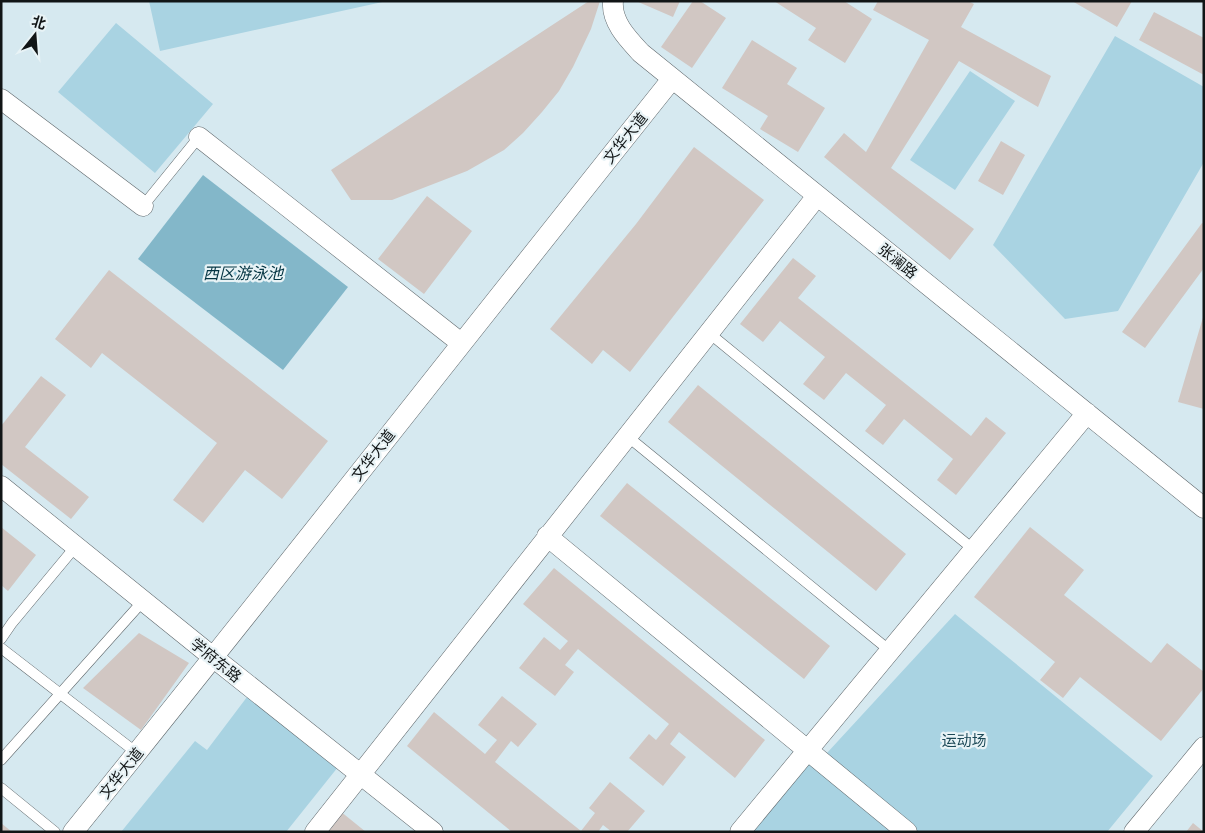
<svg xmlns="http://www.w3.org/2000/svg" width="1205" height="833" font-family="'PT Sans Narrow','Noto Sans SC',sans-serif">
	<rect width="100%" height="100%" fill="#e8f3f6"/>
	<path fill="#d6e9f0" d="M1,1H1204V832H1Z"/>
	<path fill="#a9d3e2" d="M149,1H387L160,51Z
		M116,23L213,104L155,173L58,92Z
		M1115,36L1204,87V162L1118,311L1065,319L993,245Z
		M970,71L1015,101L955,190L910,160Z
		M955,614L1153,776L1107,832H748L806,759L815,766Z
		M247,697L338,767L286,832H121L195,741L207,750Z"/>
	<path fill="#83b7c9" d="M203,175L348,287L283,370L138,259Z"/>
	<path fill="#d1c7c3" d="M589,1H600L591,29L573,67L559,91L542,112L523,133L504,150L467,171L392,200H351L331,170Z
		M636,1H680L673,17Z
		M693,1H700L726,18L692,68L661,47Z
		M774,1H844L872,19L845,63L808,40L816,28Z
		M878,1H968L974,4L961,27L1051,76L1038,107L959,61L891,168L974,229L950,260L824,157L844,133L866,152L929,40L873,10Z
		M1072,1H1132L1117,27Z
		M1154,12L1204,38V75L1139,40Z
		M752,40L797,68L787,84L825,108L798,152L760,129L768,116L722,88Z
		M1001,141L1025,155L1003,195L978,181Z
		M694,147L764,200L630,372L603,350L592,364L550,329L636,224Z
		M427,196L472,231L424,294L378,259Z
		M1202,223L1204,224V268L1145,348L1122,332Z
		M793,258L816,276L798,298L971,436L986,417L1006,433L956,495L937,480L953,459L904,419L883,445L865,431L886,405L846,373L824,400L803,384L825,357L780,321L763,342L740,324Z
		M109,270L328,441L282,499L245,470L203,523L173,500L217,443L102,353L91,368L55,339Z
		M1204,314V409L1178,402Z
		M41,376L66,395L25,447L89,497L71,519L1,464V426Z
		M698,385L906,554L876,591L668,422Z
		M627,483L830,646L804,679L600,516Z
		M1,527L36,555L8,591L1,585Z
		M1030,527L1084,570L1064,595L1151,663L1167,643L1204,672V688L1161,741L1080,677L1063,698L1040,680L1055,662L974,597Z
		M554,568L765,740L735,778L679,732L670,744L686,757L663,786L629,758L649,734L656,740L669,724L578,649L565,665L574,672L555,696L519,668L544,637L560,650L568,641L523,604Z
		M139,633L189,663L141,730L83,688Z
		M502,696L537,724L518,747L511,741L495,762L581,831L595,813L589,808L610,782L645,811L627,832H612L603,825L598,832H512L407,746L434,712L485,754L497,740L478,725Z
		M340,811L366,832H324Z
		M1,823L12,832H1Z
		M1193,823L1204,832H1186Z"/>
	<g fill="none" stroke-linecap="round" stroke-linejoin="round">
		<defs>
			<path id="lane" d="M143,206L199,137
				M709,333L973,549
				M627,436L889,650
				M1,639L12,623L76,546
				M1,648L137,753
				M1,760L143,601
				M1,788L55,832"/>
			<path id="street" d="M613,1C611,22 628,39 641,53L1204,508
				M1,99L143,206
				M199,137L461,343
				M1,486L214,658L433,832
				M547,536L907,832
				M73,832C275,582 472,329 672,79
				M315,832L817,196
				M740,832L1087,413
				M1134,832L1204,747"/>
		</defs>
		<use href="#lane" stroke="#5f676b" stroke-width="11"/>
		<use href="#street" stroke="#5f676b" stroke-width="21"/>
		<use href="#lane" stroke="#fff" stroke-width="10"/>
		<use href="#street" stroke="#fff" stroke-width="20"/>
	</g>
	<g text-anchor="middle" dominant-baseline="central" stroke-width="4.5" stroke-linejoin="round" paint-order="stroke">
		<g font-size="15" fill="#111516" stroke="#e8f3f6">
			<text transform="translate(625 138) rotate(-51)">文华大道</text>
			<text transform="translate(898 261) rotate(39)">张澜路</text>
			<text transform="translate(373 455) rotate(-52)">文华大道</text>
			<text transform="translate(216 660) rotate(39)">学府东路</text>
			<text transform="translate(121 773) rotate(-51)">文华大道</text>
		</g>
		<g font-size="15" fill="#1b4856" stroke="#e8f3f6">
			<text x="964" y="740">运动场</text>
		</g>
		<g font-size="16" font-style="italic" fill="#033442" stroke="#e8f3f6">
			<text x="243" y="273">西区游泳池</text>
		</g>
	</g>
	<rect width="1205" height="833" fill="none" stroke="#111516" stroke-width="5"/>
	<g transform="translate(35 35) rotate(17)" stroke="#e8f3f6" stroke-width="4" paint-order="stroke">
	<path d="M0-4L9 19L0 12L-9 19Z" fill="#111516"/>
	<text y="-8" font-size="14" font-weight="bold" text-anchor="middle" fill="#111516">北</text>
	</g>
</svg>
